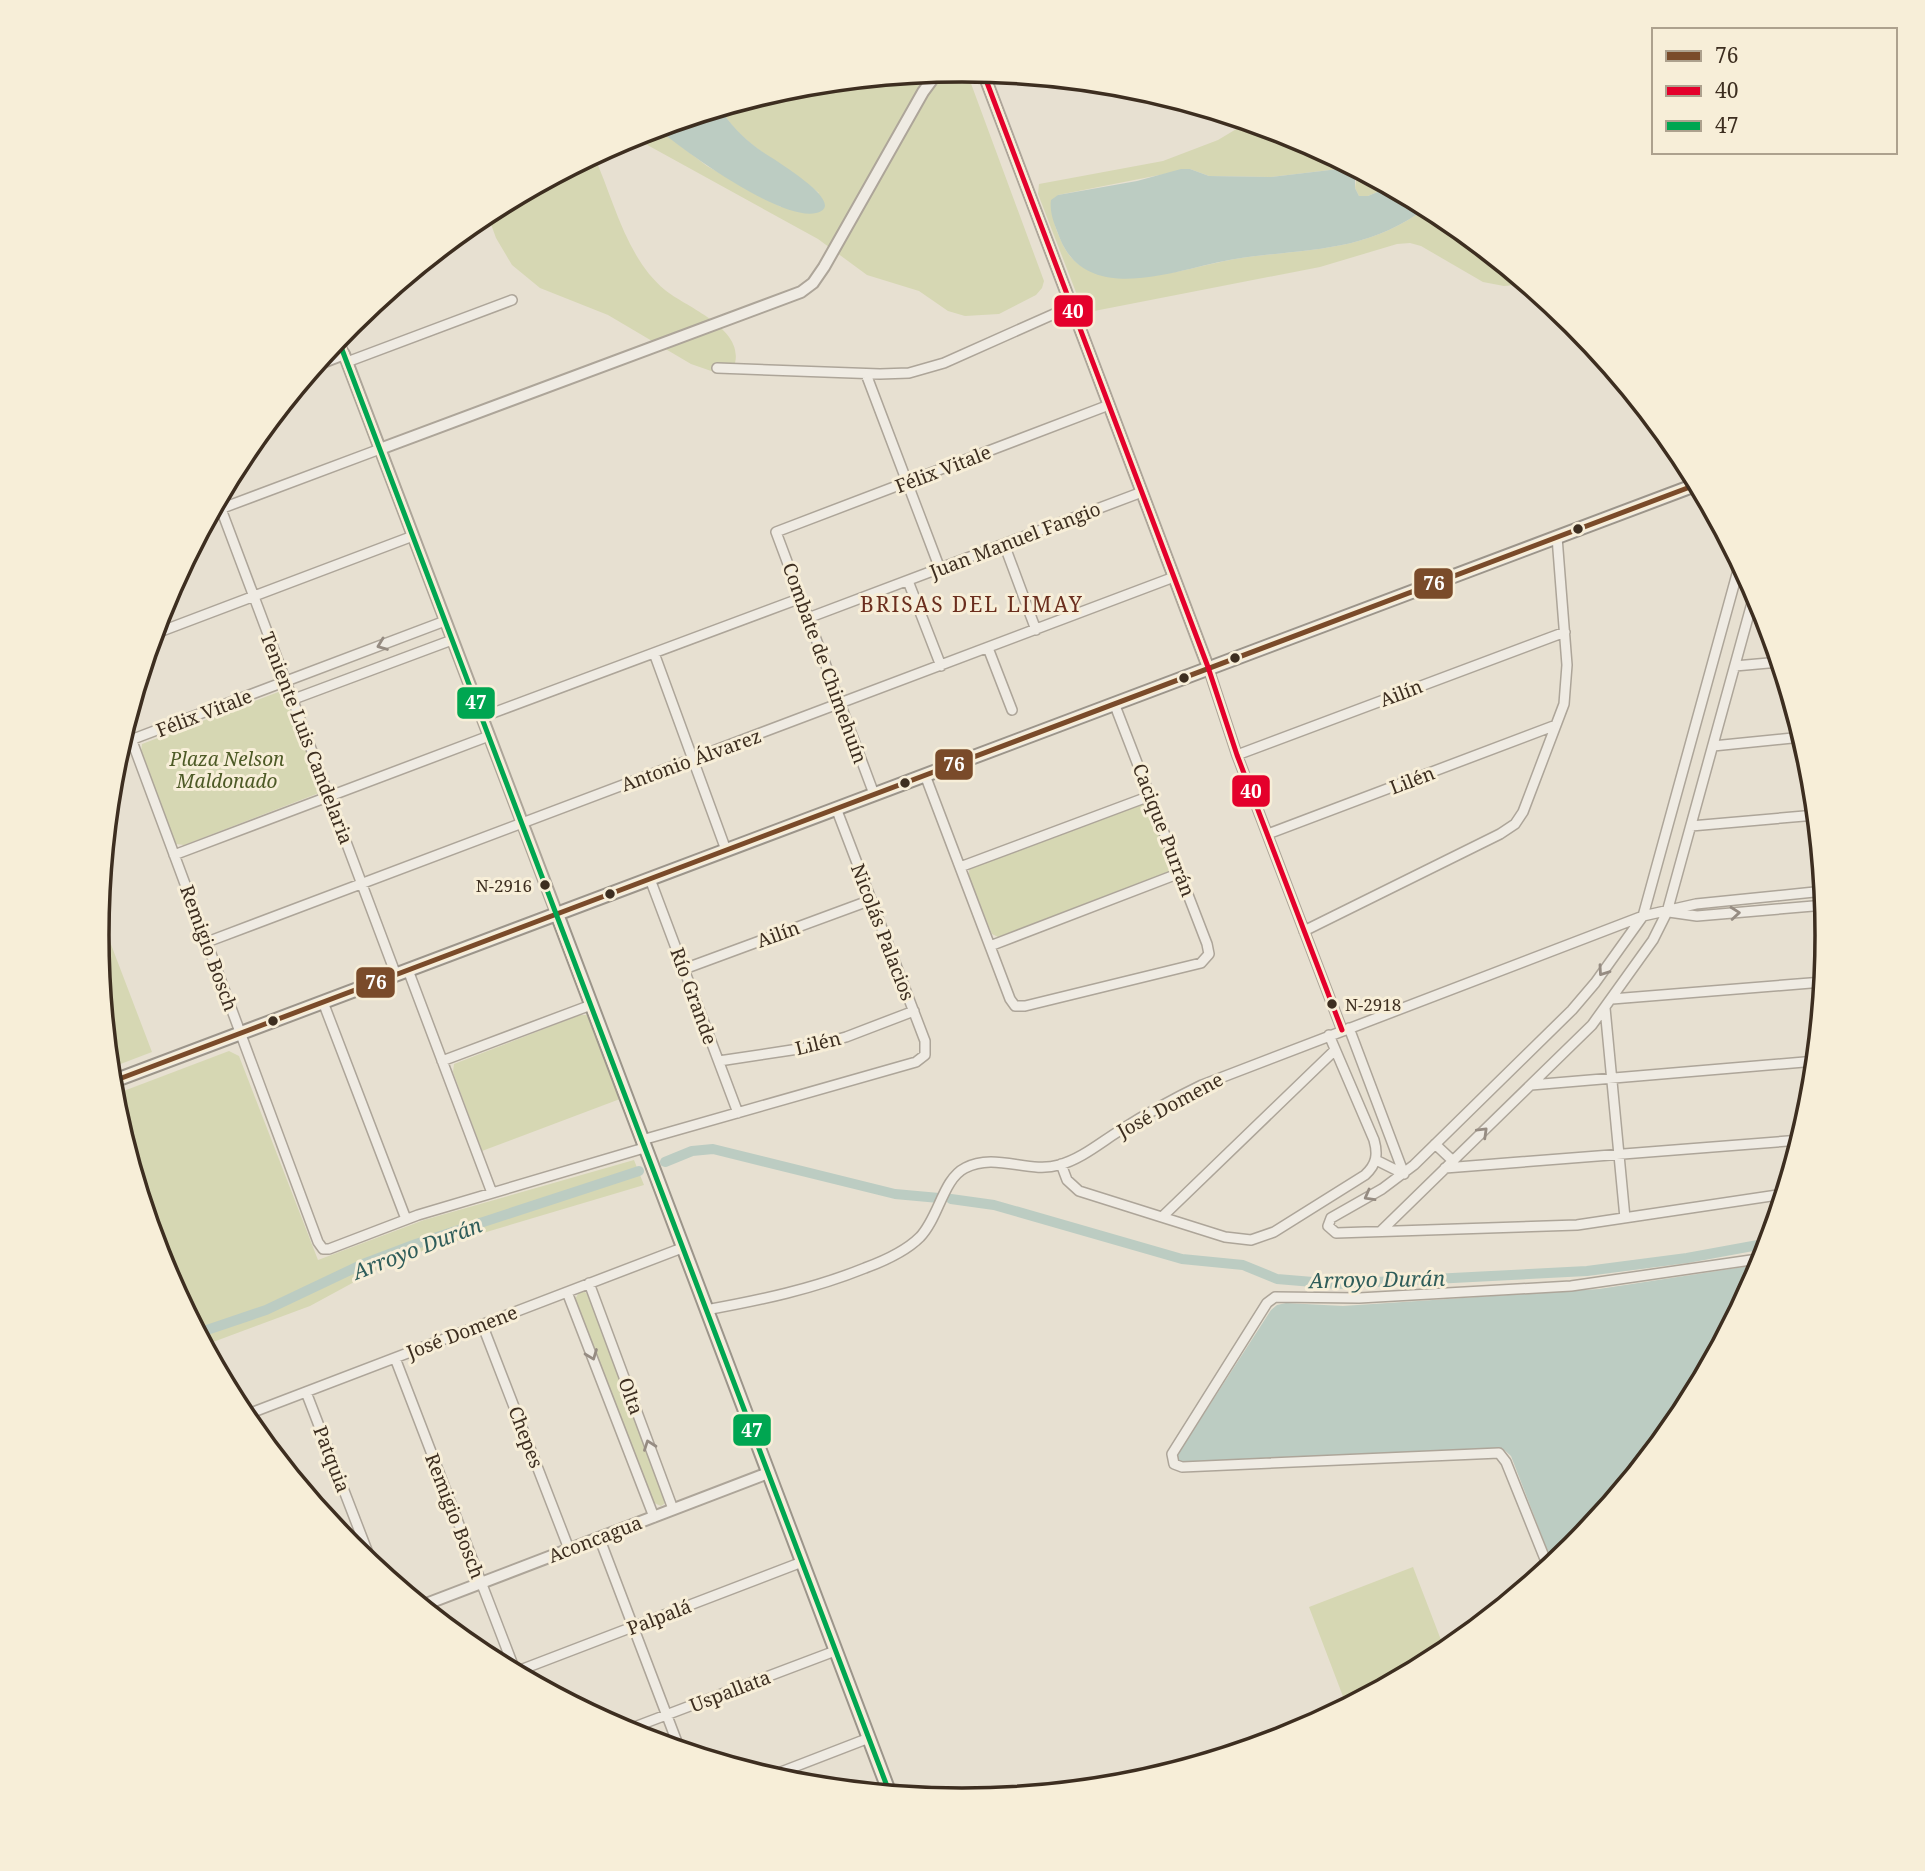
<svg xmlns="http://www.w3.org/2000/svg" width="1925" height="1871" font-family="'Noto Serif',serif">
	<rect width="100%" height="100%" fill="#e7e0d1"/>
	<path fill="#d6d7b3" d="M966,70L1044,281L1042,288L1036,295L999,314L965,316L948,311L919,291L867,275L818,239L631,136L657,128L707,166L781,207L819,193C789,168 739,144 721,109L794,87Z
		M1248,122L1294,136L1389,187L1368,196H1359L1355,188L1357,174L1347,168L1271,177L1209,176L1190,169L1058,195C1051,219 1053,223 1063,245C1091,303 1188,267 1235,259C1305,248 1366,254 1427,207L1444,216L1526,284L1504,286L1483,282L1421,246L1410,243L1397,244L1320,267L1084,313L1038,194L1039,184L1163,161L1218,140Z
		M594,156C614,200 626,258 665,290C687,308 750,330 733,369L717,373L691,364L608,315L540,288L512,265L496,238L487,213Z
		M281,691L288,697L321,786L319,793L184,845L176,844L141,753L142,744Z
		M1143,803L1150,806L1173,865L1170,871L998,937L992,934L969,877V869L972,867Z
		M99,913L152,1052L110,1068L97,935Z
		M580,1015H587L590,1020L620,1099L482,1151L453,1072L454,1064Z
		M229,1051L239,1056L318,1260L424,1220L634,1160L644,1185L416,1253L380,1268L310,1306L205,1345L163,1266L113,1095Z
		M580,1291H584L589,1296L666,1497L664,1504L661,1506L652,1502L575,1299Z
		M1413,1567L1446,1653L1347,1707L1309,1607Z"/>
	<path fill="#bcccc2" d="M721,109C728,123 744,138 757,148C764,154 853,204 816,213C781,221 685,152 657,128Z
		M1347,168L1355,171V188L1359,196H1368L1389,187L1427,207C1366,254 1305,248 1235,259C1182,267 1091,308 1061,241C1056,228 1049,214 1051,200L1058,195L1137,181L1181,169H1190L1209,176L1271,177Z
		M1763,1264L1682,1417L1574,1548L1553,1565L1511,1456L1502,1448L1181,1463L1176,1457L1271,1310L1277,1305L1286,1303L1343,1306L1599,1289Z"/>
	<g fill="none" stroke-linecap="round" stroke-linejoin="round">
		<path stroke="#bcccc2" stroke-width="10" d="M665,1162L692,1151L713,1149L895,1194L939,1198
			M951,1199L994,1205L1182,1259L1243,1265L1277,1279L1337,1284L1587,1271L1687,1258L1769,1243
			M198,1333L266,1310L363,1264L416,1244L639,1171"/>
		<defs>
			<path id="minor" d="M338,339L344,354
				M347,362L512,300
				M717,368L880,374L909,373L944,363L1072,306
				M866,374L940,569
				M218,501L396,975
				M212,512L380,449
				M1004,544L1036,630
				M1740,563L1643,916L1595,983L1572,1010L1414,1165L1382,1189L1338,1214L1331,1218L1328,1226L1336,1233L1577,1225L1784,1194
				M908,581L941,666
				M808,618L1142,492
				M154,634L413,536
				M988,648L1012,710
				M654,653L726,850
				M1735,666L1780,662
				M1208,667L1237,755L1342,1030
				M294,699L452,640
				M482,717L801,598
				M126,725L318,1242L323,1249H329L418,1215L644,1148
				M120,744L445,621
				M1713,746L1802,737
				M1237,755L1565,632
				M925,775L1010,999L1015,1006H1025L1201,963L1209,954L1207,944L1114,703
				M874,794L776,532L1109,405
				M1691,826L1816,815
				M1268,834L1556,725
				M174,855L489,736
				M960,867L1150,796
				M650,879L738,1113
				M1669,912L1697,916L1825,905
				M1304,931L1500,834L1515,824L1523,812L1564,704L1567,665L1557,537
				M207,942L1174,577
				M990,946L1180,873
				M684,969L871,900
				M408,970L492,1193
				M1612,999L1823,982
				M323,1002L406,1219
				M1605,1008L1625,1218
				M1349,1028L1404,1174
				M442,1061L591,1005
				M719,1061L805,1048L846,1037L914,1011
				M1531,1085L1816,1061
				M642,1140L916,1062L925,1055V1041L836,808
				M1435,1144L1453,1161
				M1376,1160L1404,1174
				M1061,1164L1067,1180L1079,1191L1225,1237L1251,1240L1274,1232L1365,1175C1377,1164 1378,1154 1374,1140L1329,1035
				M1445,1168L1801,1140
				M1162,1217L1335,1050
				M1381,1231L1592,1025L1653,940L1667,912L1755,592
				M589,1283L673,1509
				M567,1292L654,1517
				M706,1310C761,1300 813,1289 865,1268C884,1261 905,1252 920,1237C939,1217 943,1179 965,1168C995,1152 1029,1174 1059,1165C1081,1159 1100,1143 1119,1131C1146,1114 1173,1099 1202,1085L1643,916L1696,904L1824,891
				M482,1324L569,1549
				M395,1358L516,1673
				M306,1392L373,1566
				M243,1416L682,1248
				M599,1537L680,1750
				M1549,1569L1506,1462L1499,1453L1182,1467L1174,1464L1172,1454L1267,1303L1275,1297L1359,1298L1571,1286L1765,1258
				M515,1672L802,1562
				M624,1731L835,1651
				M768,1777L869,1738"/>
			<path id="tertiary" d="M983,72L1208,667
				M318,364L344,354L557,914
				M380,449L801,292L813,283L824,267L923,92L937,73
				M421,1606L768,1473"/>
			<path id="secondary" d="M557,914L890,1794
				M111,1082L1698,484"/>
		</defs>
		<use href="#minor" stroke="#ada599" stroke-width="12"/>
		<use href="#tertiary" stroke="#ada599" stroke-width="14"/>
		<use href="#secondary" stroke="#9c958a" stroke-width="16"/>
		<use href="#minor" stroke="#efebe3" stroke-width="9"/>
		<use href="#tertiary" stroke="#efebe3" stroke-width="10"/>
		<use href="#secondary" stroke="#efebe3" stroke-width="12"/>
		<defs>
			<path id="bus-1" d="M111,1082L1698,484"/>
			<path id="bus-2" d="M983,72L1208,667L1237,755L1342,1030"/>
			<path id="bus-3" d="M338,339L890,1794"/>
		</defs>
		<use href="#bus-1" stroke="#f7eed8" stroke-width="10"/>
		<use href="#bus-2" stroke="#f7eed8" stroke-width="10"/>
		<use href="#bus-3" stroke="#f7eed8" stroke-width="10"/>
		<use href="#bus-1" stroke="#7a4b2a" stroke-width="5"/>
		<use href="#bus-2" stroke="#e4002b" stroke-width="5"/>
		<use href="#bus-3" stroke="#00a651" stroke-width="5"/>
	</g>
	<defs><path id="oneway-chevron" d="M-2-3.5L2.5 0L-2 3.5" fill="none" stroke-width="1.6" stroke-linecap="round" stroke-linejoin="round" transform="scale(1.75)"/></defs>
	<g stroke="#968c82">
		<use href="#oneway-chevron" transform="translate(382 645) rotate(159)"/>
		<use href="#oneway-chevron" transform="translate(1735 913) rotate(-5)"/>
		<use href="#oneway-chevron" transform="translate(1603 971) rotate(125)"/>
		<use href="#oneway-chevron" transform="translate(1483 1132) rotate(-44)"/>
		<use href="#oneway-chevron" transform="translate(1369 1196) rotate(151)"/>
		<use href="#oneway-chevron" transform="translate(592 1355) rotate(69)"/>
		<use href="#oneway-chevron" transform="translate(649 1445) rotate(-110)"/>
	</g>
	<g fill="#3d2e20" stroke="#f7eed8" stroke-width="2.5">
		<circle cx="1578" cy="529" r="6"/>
		<circle cx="1235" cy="658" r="6"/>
		<circle cx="1184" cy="678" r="6"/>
		<circle cx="905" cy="783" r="6"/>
		<circle cx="545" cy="885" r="6"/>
		<circle cx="610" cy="894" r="6"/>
		<circle cx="1332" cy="1004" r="6"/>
		<circle cx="273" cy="1021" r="6"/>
	</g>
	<g text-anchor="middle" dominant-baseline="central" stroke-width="6" stroke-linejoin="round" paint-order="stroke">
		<g font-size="17" fill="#3d2e20" stroke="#f7eed8" text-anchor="end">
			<text x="532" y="885">N-2916</text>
			<text x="1345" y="1004" text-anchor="start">N-2918</text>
		</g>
		<g font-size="19" fill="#3d2e20" stroke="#f7eed8">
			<text transform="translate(943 469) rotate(-21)">Félix Vitale</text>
			<text transform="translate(1015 540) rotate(-21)">Juan Manuel Fangio</text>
			<text transform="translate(825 663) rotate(70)">Combate de Chimehuín</text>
			<text transform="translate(1401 693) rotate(-21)">Ailín</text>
			<text transform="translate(204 713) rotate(-21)">Félix Vitale</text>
			<text transform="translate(307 738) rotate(69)">Teniente Luis Candelaria</text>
			<text transform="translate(691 760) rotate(-20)">Antonio Álvarez</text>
			<text transform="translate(1412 780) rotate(-21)">Lilén</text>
			<text transform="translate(1164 830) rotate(69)">Cacique Purrán</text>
			<text transform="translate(883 932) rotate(69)">Nicolás Palacios</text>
			<text transform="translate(778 934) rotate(-20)">Ailín</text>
			<text transform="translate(209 948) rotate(70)">Remigio Bosch</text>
			<text transform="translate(694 996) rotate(70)">Río Grande</text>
			<text transform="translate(818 1043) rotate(-14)">Lilén</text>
			<text transform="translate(1170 1105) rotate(-28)">José Domene</text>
			<text transform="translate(462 1332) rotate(-21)">José Domene</text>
			<text transform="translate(631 1396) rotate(70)">Olta</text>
			<text transform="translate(526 1437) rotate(69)">Chepes</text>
			<text transform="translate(332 1459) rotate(69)">Patquia</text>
			<text transform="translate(455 1516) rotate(69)">Remigio Bosch</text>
			<text transform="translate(595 1539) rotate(-21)">Aconcagua</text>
			<text transform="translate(659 1617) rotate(-21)">Palpalá</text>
			<text transform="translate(730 1691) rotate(-21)">Uspallata</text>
		</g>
		<g font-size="19" font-style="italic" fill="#4d5a26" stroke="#f7eed8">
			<text x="227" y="759">Plaza Nelson<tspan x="227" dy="22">Maldonado</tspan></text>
		</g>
		<g font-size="21" letter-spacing="2" fill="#6b2e1e" stroke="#f7eed8">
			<text x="972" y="604">BRISAS DEL LIMAY</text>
		</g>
		<g font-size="21" font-style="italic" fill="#2f5d5a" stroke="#f7eed8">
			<text transform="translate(417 1248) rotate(-21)">Arroyo Durán</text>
			<text transform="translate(1377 1279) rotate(-1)">Arroyo Durán</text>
		</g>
	</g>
	<path d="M0 0H1925V1871H0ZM109 935a853 853 0 1 1 1706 0a853 853 0 1 1-1706 0Z" fill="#f7eed8" fill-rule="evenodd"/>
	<path fill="none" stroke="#3d2e20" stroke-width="3.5" d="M109 935a853 853 0 1 1 1706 0a853 853 0 1 1-1706 0Z"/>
	<g stroke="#f7eed8" stroke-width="2.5">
		<rect x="1053" y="294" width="41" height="34" rx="7" fill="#e4002b"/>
		<rect x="1413" y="567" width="41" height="33" rx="7" fill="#7a4b2a"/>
		<rect x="456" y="686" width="40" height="34" rx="7" fill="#00a651"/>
		<rect x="934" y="748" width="40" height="33" rx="7" fill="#7a4b2a"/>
		<rect x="1231" y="774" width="40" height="34" rx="7" fill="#e4002b"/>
		<rect x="355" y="966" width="41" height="33" rx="7" fill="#7a4b2a"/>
		<rect x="732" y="1413" width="40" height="34" rx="7" fill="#00a651"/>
	</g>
	<g font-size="19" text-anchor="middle" font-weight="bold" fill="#fff">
		<text x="1073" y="318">40</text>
		<text x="1434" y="590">76</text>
		<text x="476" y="709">47</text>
		<text x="954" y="771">76</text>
		<text x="1251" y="798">40</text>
		<text x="376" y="989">76</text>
		<text x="752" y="1437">47</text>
	</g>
	<rect x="1652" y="28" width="245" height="126" fill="#f7eed8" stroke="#ada18e" stroke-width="2"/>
	<rect x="1666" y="51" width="35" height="10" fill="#7a4b2a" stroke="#ada18e" stroke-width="2"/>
	<text x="1715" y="63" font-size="21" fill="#3d2e20">76</text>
	<rect x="1666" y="86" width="35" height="10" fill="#e4002b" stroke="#ada18e" stroke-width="2"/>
	<text x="1715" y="98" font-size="21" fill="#3d2e20">40</text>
	<rect x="1666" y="121" width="35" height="10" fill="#00a651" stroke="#ada18e" stroke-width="2"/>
	<text x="1715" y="133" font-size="21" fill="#3d2e20">47</text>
</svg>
